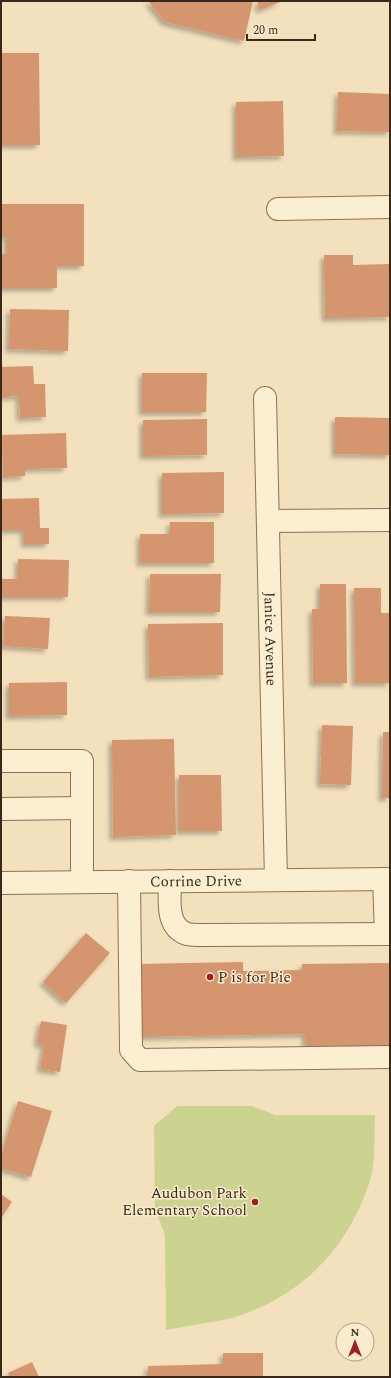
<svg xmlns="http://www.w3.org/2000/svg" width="391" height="1378" font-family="Spectral,serif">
	<defs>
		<filter id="shadow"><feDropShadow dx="-3.5" dy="3.5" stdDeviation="2" flood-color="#0004"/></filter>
	</defs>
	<rect width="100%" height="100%" fill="#f3e1bd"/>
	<path fill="#ccd290" d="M177,1106H252L275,1115H375C374,1136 376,1161 370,1181C347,1250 301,1297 232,1318C225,1320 218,1321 211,1322C196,1325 181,1327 166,1330L165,1235L155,1209L154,1126Z"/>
	<path fill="#d5956e" filter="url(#shadow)" d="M148,1H253L244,41L165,22Z
		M257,1H283L260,10Z
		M1,53H39L40,145H1Z
		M338,92L390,94V132L337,131Z
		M283,101L284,156L236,157V102Z
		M1,204H84V266H57V288H2L1,254H7V236H1Z
		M324,255H353V265L390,264V317L325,318Z
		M10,309L69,310L68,351L9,349Z
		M33,366L34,384H45L46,417L20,418L19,396L1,397V367Z
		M142,373H207L206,412H142Z
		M335,417L390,418V455L335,454Z
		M207,419V455L143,456V420Z
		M66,433L67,468L25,469V476L3,477L2,435Z
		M224,472V513L162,514V473Z
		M39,498L40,528H49V544H24V530H2V499Z
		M170,522H214V563H140V534H170Z
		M18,559L69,560L68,597H1V579H18Z
		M150,574H221L220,612H149Z
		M320,584H346L347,683H313L312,609H320Z
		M354,588H381V613H390V683H355Z
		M5,616L50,618L48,649L3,646Z
		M223,623V675L149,677L148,624Z
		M67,682V715L9,716V683Z
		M322,725L353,726L351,785L320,784Z
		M383,732H390V798H382Z
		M174,739L176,835L113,837L112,740Z
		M179,775H221L222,831H179Z
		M86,933L110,953L66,1003L43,982Z
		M243,962V971L302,970V964L390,963V1050L306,1051L305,1034L138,1037L137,964Z
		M41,1021L67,1025L60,1072L40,1069L44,1045L37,1043Z
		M18,1101L52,1111L31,1177L1,1168V1156Z
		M1,1194L12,1202L1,1218Z
		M223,1353H263V1377H148V1366L223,1364Z
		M32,1362L39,1377H10L8,1373Z"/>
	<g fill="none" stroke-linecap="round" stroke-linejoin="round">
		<defs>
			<g id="minor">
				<path d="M278,209L390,207"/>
				<path id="s1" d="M265,398L276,880"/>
				<path d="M268,521L390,520"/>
				<path d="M1,761H82V882"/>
				<path d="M1,809L82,808"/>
				<path d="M384,879L386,934"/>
				<path d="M129,881L131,1050L140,1060L390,1057"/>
				<path d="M170,881C170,898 165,927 187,934C192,935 198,935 203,935L390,934"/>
				<path id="s2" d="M1,883L390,879"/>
			</g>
		</defs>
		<use href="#minor" stroke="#8c7054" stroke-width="24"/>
		<use href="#minor" stroke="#fceed1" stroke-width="22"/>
	</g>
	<g fill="#a21d23" stroke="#f9ebcd" stroke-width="1.5">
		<circle cx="210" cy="977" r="4"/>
		<circle cx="255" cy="1202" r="4"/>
	</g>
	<g text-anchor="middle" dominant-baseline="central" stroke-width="3" stroke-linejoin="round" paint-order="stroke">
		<g font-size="15" fill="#3a291a" stroke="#f9ebcd">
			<text stroke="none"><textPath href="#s1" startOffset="241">Janice Avenue</textPath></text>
			<text stroke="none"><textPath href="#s2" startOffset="195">Corrine Drive</textPath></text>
		</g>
		<g font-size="15" fill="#3a291a" stroke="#f9ebcd" text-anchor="start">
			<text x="218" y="977">P is for Pie</text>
			<text x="247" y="1193" text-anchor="end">Audubon Park<tspan x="247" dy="17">Elementary School</tspan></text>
		</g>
	</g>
	<rect width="391" height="1378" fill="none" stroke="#3a291a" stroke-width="4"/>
	<g transform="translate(355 1342)"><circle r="19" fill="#f9ebcd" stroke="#ad9d85"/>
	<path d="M0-3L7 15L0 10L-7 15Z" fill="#a21d23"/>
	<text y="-6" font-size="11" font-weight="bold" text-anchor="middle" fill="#3a291a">N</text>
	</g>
	<path d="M247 34v6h68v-6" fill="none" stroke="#3a291a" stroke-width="2"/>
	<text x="253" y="34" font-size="12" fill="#3a291a" stroke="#f9ebcd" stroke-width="3" paint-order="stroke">20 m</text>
</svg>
